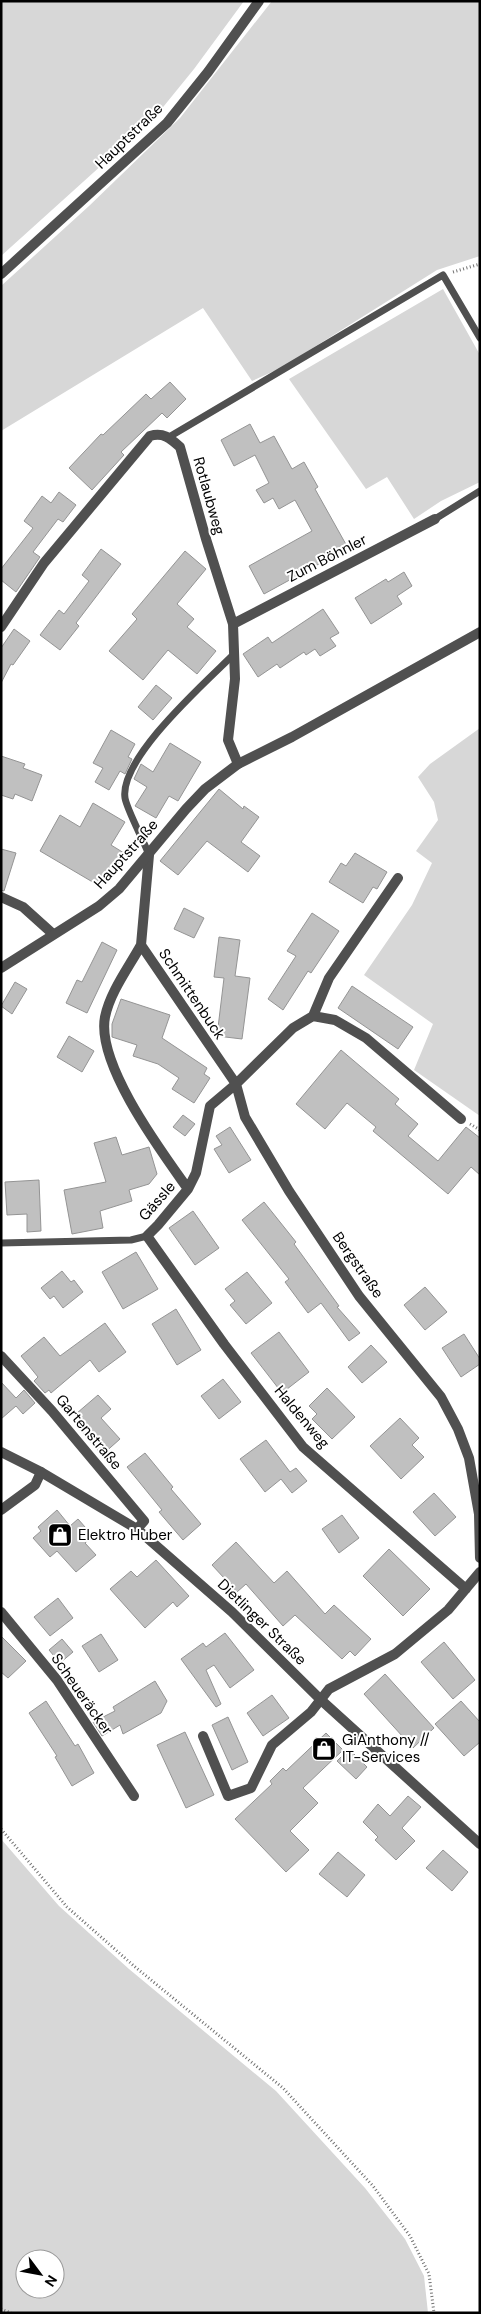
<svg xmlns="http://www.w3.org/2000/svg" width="481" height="2314" font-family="'DM Sans',sans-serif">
	<rect width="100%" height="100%" fill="#fff"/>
	<path fill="#d7d7d7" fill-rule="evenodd" d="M1,1H244L194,69L155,117L1,256Z
		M272,1H480V256L437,270L281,368L252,381L203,308L1,431V286L89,206L180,118Z
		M443,289L480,355V482L441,501L414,519L387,477L366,489L289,379Z
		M480,728V1116L414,1070L433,1024L364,975L412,905L432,863L416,851L438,820L434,802L418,777L430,764Z
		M1,1839L59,1906L129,1969L276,2091L365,2188L405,2239L424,2276L428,2313H1ZM25,2259H55V2289H25Z"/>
	<path fill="#c0c0c0" stroke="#949494" d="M170,382L186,399L167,418L162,413L121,452L124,455L92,490L69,468L101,434L103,435L146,394L151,399Z
		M250,424L260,443L274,436L292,469L304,462L318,487L315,489L348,548L264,594L249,566L312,531L295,500L279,509L273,498L264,503L256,490L269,483L255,455L234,466L221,440Z
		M59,492L76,505L63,522L58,519L33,552L40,557L16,592L1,580V569L33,528L24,521L42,496L51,503Z
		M101,549L121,564L76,623L79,626L60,650L40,635L59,610L64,614L89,581L82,575Z
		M185,551L206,569L177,604L194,619L187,627L216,651L197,674L168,650L143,680L109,651L137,619L132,614Z
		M404,572L412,586L397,596L402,604L371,624L355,598L386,579L388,582Z
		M323,609L339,633L330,638L336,646L320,656L315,649L306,655L304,652L280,668L277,664L258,677L243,654L268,637L272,643Z
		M14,629L30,641L13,665L11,664L1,683V648Z
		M156,685L172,698L153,720L138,707Z
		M111,730L135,744L128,757L132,759L125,774L120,771L109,790L95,782L103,768L93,763Z
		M170,743L201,762L178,801L169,796L156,818L135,806L147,787L134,779L141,764L153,772Z
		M1,756L25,764L23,768L42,775L32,801L15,794L13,799L1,795Z
		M219,789L243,809L244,806L259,817L241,842L260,856L248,872L207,841L178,875L160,861Z
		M93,803L125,822L111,845L124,853L108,881L96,884L40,851L60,815L80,827Z
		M1,849L16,853L4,891L1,890Z
		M355,853L387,872L377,889L373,887L363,903L329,882L341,863L346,866Z
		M184,908L204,918L194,938L174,929Z
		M312,913L339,931L311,973L308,971L283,1010L268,999L296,956L287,951Z
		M219,937L240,940L235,976L250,978L242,1039L217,1036L224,978L214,977Z
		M102,942L117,950L87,1013L66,1003L77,980L82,982Z
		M15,982L27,989L12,1014L1,1006Z
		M352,986L413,1027L398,1049L338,1008Z
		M121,999L170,1015L162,1038L207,1068L204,1074L210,1078L194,1103L172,1089L179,1078L158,1064L133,1056L137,1045L112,1037V1024Z
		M69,1036L94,1051L82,1072L57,1057Z
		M341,1050L399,1099L395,1104L418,1124L408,1136L438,1161L466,1127L480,1138V1175L471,1167L448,1194L373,1131L376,1127L347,1103L325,1129L296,1104Z
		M183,1115L195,1124L185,1136L173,1127Z
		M230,1127L251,1160L229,1173L214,1149L222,1145L216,1136Z
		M116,1137L122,1155L149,1147L157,1174L149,1184L129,1190L132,1201L100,1211L103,1228L72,1234L64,1190L106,1182L94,1143Z
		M39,1180L41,1231L27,1232V1214L7,1215L5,1182Z
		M264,1202L296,1242L294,1244L339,1306L337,1307L360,1333L349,1341L321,1303L308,1313L285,1282L289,1279L242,1220Z
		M193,1211L219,1248L195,1265L169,1228Z
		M136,1252L158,1289L123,1309L102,1272Z
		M62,1271L71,1282L74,1280L83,1292L63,1308L54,1296L50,1299L41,1288Z
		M247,1272L272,1303L246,1324L230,1305L235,1301L225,1289Z
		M425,1287L447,1312L425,1330L404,1305Z
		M176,1309L201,1350L177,1365L152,1324Z
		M105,1323L126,1352L99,1372L90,1360L51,1393L49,1390L45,1393L34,1381L38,1377L21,1356L44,1337L60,1356Z
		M279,1332L309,1372L282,1393L251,1353Z
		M464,1334L480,1359V1364L461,1377L442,1348Z
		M371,1345L387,1362L362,1383L348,1367Z
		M223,1379L241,1402L219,1419L201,1396Z
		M1,1382L16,1398L24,1390L35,1403L23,1414L16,1406L1,1419Z
		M327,1388L355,1417L332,1439L312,1419L317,1414L309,1406Z
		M98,1395L111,1409L101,1418L120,1439L102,1455L83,1433L90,1427L77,1413Z
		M400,1418L419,1438L412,1445L424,1457L401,1479L370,1446Z
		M266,1440L290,1472L296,1468L307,1481L292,1493L281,1479L265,1492L240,1459Z
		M145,1453L173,1487L171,1489L201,1524L183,1540L159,1512L162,1510L127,1467Z
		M434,1493L456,1517L435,1536L413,1512Z
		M57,1510L70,1526L78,1519L93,1536L85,1543L96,1555L76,1572L57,1551L50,1557L33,1538L41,1531L38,1527Z
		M342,1515L359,1538L339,1553L322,1529Z
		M236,1542L274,1583L287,1571L325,1614L334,1605L371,1639L355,1656L350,1651L342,1659L295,1615L283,1626L246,1584L237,1592L212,1565Z
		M389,1549L430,1589L403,1616L363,1576Z
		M156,1560L189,1596L177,1607L173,1602L145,1628L110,1589L131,1571L137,1577Z
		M58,1598L73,1618L50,1636L34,1617Z
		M225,1633L254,1670L230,1688L214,1665L206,1670L221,1704L216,1707L181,1659L203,1643L206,1647Z
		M101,1634L118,1660L99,1672L82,1646Z
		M1,1636L26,1661L8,1678L1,1672Z
		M62,1639L73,1652L60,1663L49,1650Z
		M444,1642L475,1680L453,1699L421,1662Z
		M385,1674L434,1728L413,1748L364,1694Z
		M155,1681L167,1701L161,1713L123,1734L120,1725L102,1736L93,1722L115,1711L113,1707Z
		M272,1695L289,1718L263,1736L247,1713Z
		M46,1701L75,1746L78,1744L94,1773L72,1786L55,1757L57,1756L29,1713Z
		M461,1701L480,1722V1742L464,1756L435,1724Z
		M228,1717L248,1762L232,1770L212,1725Z
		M185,1732L214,1795L186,1808L157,1745Z
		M326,1733L343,1750L303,1788L318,1803L290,1831L309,1850L286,1872L235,1819L272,1784L270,1781L283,1768L286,1771Z
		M349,1749L367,1767L356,1779L337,1761Z
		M408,1796L421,1807L402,1828L415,1841L396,1860L375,1840L378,1837L363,1822L378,1804L390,1816Z
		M443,1850L468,1872L452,1891L426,1868Z
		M338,1852L365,1875L347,1897L319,1874Z"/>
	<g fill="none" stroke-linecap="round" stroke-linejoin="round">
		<path stroke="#727272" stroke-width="3" stroke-dasharray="1 2.5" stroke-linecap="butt" d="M453,272L480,264
			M470,1124L480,1130
			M1,1829L67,1907L134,1966L283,2088L373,2186L410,2236L429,2274L434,2313
			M1,2309L11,2313"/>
		<path stroke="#505050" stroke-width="7" d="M169,437L443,275L480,338
			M435,519L480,491
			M149,855C144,841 127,810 125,798C119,758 207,681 234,654
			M1,1243L131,1240L147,1236"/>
		<path stroke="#505050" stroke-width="10" d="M233,624L435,519
			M1,627L44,563L150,436C163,432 170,438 180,447L206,539L233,624L235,679L228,740L238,764
			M149,855L141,945L236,1084L210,1106L196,1173L188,1189L158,1225L147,1236L224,1344L303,1447L466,1589
			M1,897L23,907L53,934
			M141,945C129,967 110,992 105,1017C96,1064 161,1151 188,1189
			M313,1016L329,978L398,878
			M461,1119L366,1038L335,1020L313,1016L293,1028L236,1084L245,1117L289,1191L359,1296L441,1397L458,1429L469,1458L479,1514L480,1558
			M1,1356L52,1411L144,1521L137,1529
			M1,1510L35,1485L41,1472
			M1,1612L57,1680L134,1796
			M203,1736L228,1796L251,1788L272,1745L311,1712L329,1689L395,1654L448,1610L480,1572"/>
		<path stroke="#505050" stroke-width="10" d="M1,274L167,123L208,72L259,1
			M1,968L99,906L119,889L186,809L205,789L238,764L292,737L480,632
			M1,1452L41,1472L137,1529L232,1612L321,1700L480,1844"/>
	</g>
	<defs>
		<symbol id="shop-square" viewBox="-11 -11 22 22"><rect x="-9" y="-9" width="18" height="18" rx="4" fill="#000" stroke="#fff"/><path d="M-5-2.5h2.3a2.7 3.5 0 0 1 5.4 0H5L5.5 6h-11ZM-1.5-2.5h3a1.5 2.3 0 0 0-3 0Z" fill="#fff"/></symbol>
	</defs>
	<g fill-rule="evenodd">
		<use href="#shop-square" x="46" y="1521" width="28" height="28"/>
		<use href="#shop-square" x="310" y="1735" width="28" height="28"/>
	</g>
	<g text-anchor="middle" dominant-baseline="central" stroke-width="4" stroke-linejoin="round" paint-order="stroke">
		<g font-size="15" fill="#000" stroke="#fff">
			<text transform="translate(129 136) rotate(-44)">Hauptstraße</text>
			<text transform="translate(209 496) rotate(74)">Rotlaubweg</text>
			<text transform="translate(327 558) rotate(-27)">Zum Böhnler</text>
			<text transform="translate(126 854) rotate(-48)">Hauptstraße</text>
			<text transform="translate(192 994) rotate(56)">Schmittenbuck</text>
			<text transform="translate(157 1201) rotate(-49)">Gässle</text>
			<text transform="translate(358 1265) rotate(55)">Bergstraße</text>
			<text transform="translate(302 1417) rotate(50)">Haldenweg</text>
			<text transform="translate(89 1432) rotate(50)">Gartenstraße</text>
			<text transform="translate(262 1622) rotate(44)">Dietlinger Straße</text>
			<text transform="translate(82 1694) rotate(55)">Scheueräcker</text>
		</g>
		<g font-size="15" fill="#000" stroke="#fff" text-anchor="start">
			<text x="78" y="1535">Elektro Huber</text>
			<text x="342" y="1740">GiAnthony //<tspan x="342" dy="17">IT-Services</tspan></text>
		</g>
	</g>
	<rect width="481" height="2314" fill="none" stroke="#000000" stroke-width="5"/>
	<g transform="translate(40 2274) rotate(122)"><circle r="24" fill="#ffffff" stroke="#999999"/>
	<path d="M0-4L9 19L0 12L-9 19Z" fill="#000000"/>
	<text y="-8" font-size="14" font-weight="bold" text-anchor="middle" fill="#000000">N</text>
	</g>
</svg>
